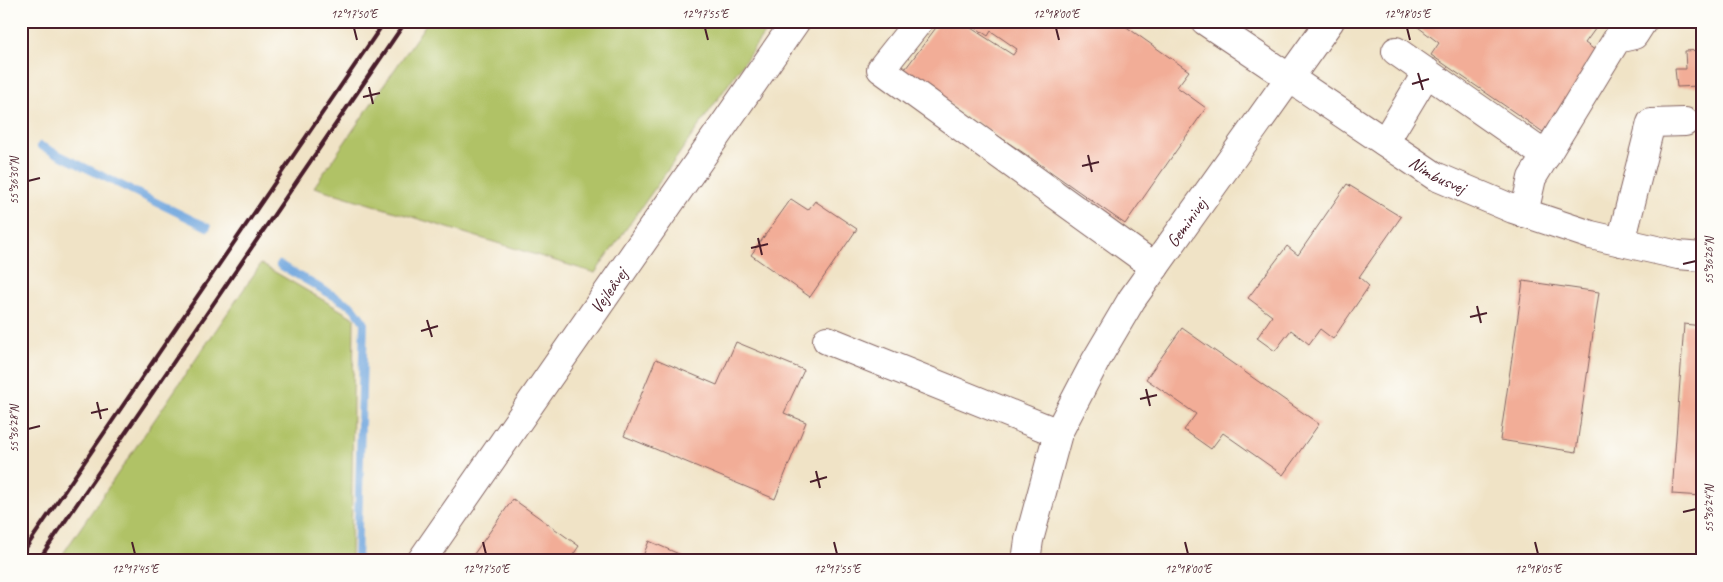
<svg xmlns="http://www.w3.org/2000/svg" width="1723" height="582" font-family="Caveat,sans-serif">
	<rect width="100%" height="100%" fill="#fdfcf7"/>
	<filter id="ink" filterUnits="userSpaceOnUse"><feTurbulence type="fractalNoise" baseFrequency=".02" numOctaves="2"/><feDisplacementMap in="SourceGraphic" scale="10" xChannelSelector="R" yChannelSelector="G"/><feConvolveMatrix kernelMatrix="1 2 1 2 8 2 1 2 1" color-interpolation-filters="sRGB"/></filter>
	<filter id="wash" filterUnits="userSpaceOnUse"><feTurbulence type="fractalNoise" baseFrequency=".0096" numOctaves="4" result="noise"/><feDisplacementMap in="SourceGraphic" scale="20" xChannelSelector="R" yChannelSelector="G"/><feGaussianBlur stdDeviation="1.12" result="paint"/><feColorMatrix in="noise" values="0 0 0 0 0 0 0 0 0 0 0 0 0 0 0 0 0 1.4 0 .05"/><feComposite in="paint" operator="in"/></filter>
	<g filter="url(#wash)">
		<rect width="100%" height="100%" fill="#f0e3c6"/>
		<path fill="#b0c266" stroke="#7d7048" d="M428,21H773L595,273L314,187Z
			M261,264L354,318L351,561H58Z"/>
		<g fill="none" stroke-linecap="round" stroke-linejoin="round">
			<path stroke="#70a6de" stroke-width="8" d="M41,146L207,227
				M280,265L353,307L364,322L357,561"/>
		</g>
		<g id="blocks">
			<path fill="#f2ad97" d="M941,21H960L1013,55L1017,49L991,31L988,36L966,21H1118L1189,71L1177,87L1206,108L1125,224L1034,160L903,72Z
				M1410,21H1601L1585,43L1599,53L1543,132L1431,55L1439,43Z
				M1702,50V95H1699V86L1677,87L1675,69H1686L1685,51Z
				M1347,184L1401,217L1359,277L1369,286L1333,339L1320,329L1309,344L1291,330L1275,351L1257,338L1272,316L1248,298L1287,246L1298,255Z
				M791,199L808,210L815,201L857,229L810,297L751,255Z
				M1523,281L1599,292L1576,452L1500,440Z
				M1684,324L1702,326V496L1672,494Z
				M1182,328L1319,424L1283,475L1223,433L1211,449L1184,430L1196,414L1146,379Z
				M736,342L804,370L784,413L806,422L775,499L624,436L656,359L717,385Z
				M513,499L579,546L569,561H469Z
				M649,541L695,561H641Z
				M1314,557H1332L1331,561H1313Z"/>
		</g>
	</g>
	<g filter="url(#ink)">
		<use href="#blocks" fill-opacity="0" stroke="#846461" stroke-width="1"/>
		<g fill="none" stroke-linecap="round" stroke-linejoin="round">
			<defs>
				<g id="minor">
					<path d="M919,21L881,69L1155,267"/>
					<path id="s1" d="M1205,21L1435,176L1513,209L1591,235L1678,255L1702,257"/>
					<path d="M1396,51L1546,156"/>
					<path d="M1385,142L1427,72"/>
					<path d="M1524,213L1532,178L1617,39L1634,35L1643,21"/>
					<path d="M1621,242L1651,123L1685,122"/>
					<path d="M827,340L1058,433"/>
					<path id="s2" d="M421,561L796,21"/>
					<path id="s3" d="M1026,561L1029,540L1058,433L1096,360L1132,299L1330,21"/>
				</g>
			</defs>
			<use href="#minor" stroke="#846461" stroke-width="30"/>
			<use href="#minor" stroke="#fff" stroke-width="28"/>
			<path stroke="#4a1f2b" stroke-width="4" d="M21,555L385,21
				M38,561L406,21"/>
		</g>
	</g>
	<path fill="none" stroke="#4a1f2b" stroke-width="2" d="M354,28L357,40M705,28L708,40M1056,28L1059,40M1407,28L1410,40M1418,73L1423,90M1412,84L1429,79M369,87L373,104M363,97L380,93M1088,155L1092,172M1082,166L1099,162M28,181L40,178M758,238L762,255M751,248L768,244M1683,264L1696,261M1477,306L1481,323M1470,317L1487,313M427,320L432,337M421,331L438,326M1146,389L1150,406M1140,399L1157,395M97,402L101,419M91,413L108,409M28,429L40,426M816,471L820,488M810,482L827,477M1683,512L1696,509M132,542L135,554M483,542L486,554M834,542L837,554M1185,542L1188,554M1535,542L1538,554"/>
	<g text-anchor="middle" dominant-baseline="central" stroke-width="4" stroke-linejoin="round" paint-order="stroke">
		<g font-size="18" fill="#4a1f2b" stroke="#fdfcf7">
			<text stroke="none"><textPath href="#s1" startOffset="279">Nimbusvej</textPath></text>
			<text stroke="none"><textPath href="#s3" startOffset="379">Geminivej</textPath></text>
			<text stroke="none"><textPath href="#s2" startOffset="329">Vejleåvej</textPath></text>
		</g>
	</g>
	<rect width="1723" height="582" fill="none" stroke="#fdfcf7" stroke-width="55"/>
	<rect x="28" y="28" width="1668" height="526" fill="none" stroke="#4a1f2b" stroke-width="2"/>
	<g font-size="12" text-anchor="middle" fill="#4a1f2b">
		<text x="354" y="18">12°17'50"E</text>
		<text x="705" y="18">12°17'55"E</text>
		<text x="1056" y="18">12°18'00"E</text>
		<text x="1407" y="18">12°18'05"E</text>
		<text transform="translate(14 181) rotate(-90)" y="4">55°36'30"N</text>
		<text transform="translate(1709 261) rotate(-90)" y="4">55°36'26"N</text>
		<text transform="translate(14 429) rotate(-90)" y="4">55°36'28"N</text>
		<text transform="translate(1709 509) rotate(-90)" y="4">55°36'24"N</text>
		<text x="135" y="573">12°17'45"E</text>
		<text x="486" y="573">12°17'50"E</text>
		<text x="837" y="573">12°17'55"E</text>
		<text x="1188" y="573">12°18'00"E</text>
		<text x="1538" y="573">12°18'05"E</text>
	</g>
</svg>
